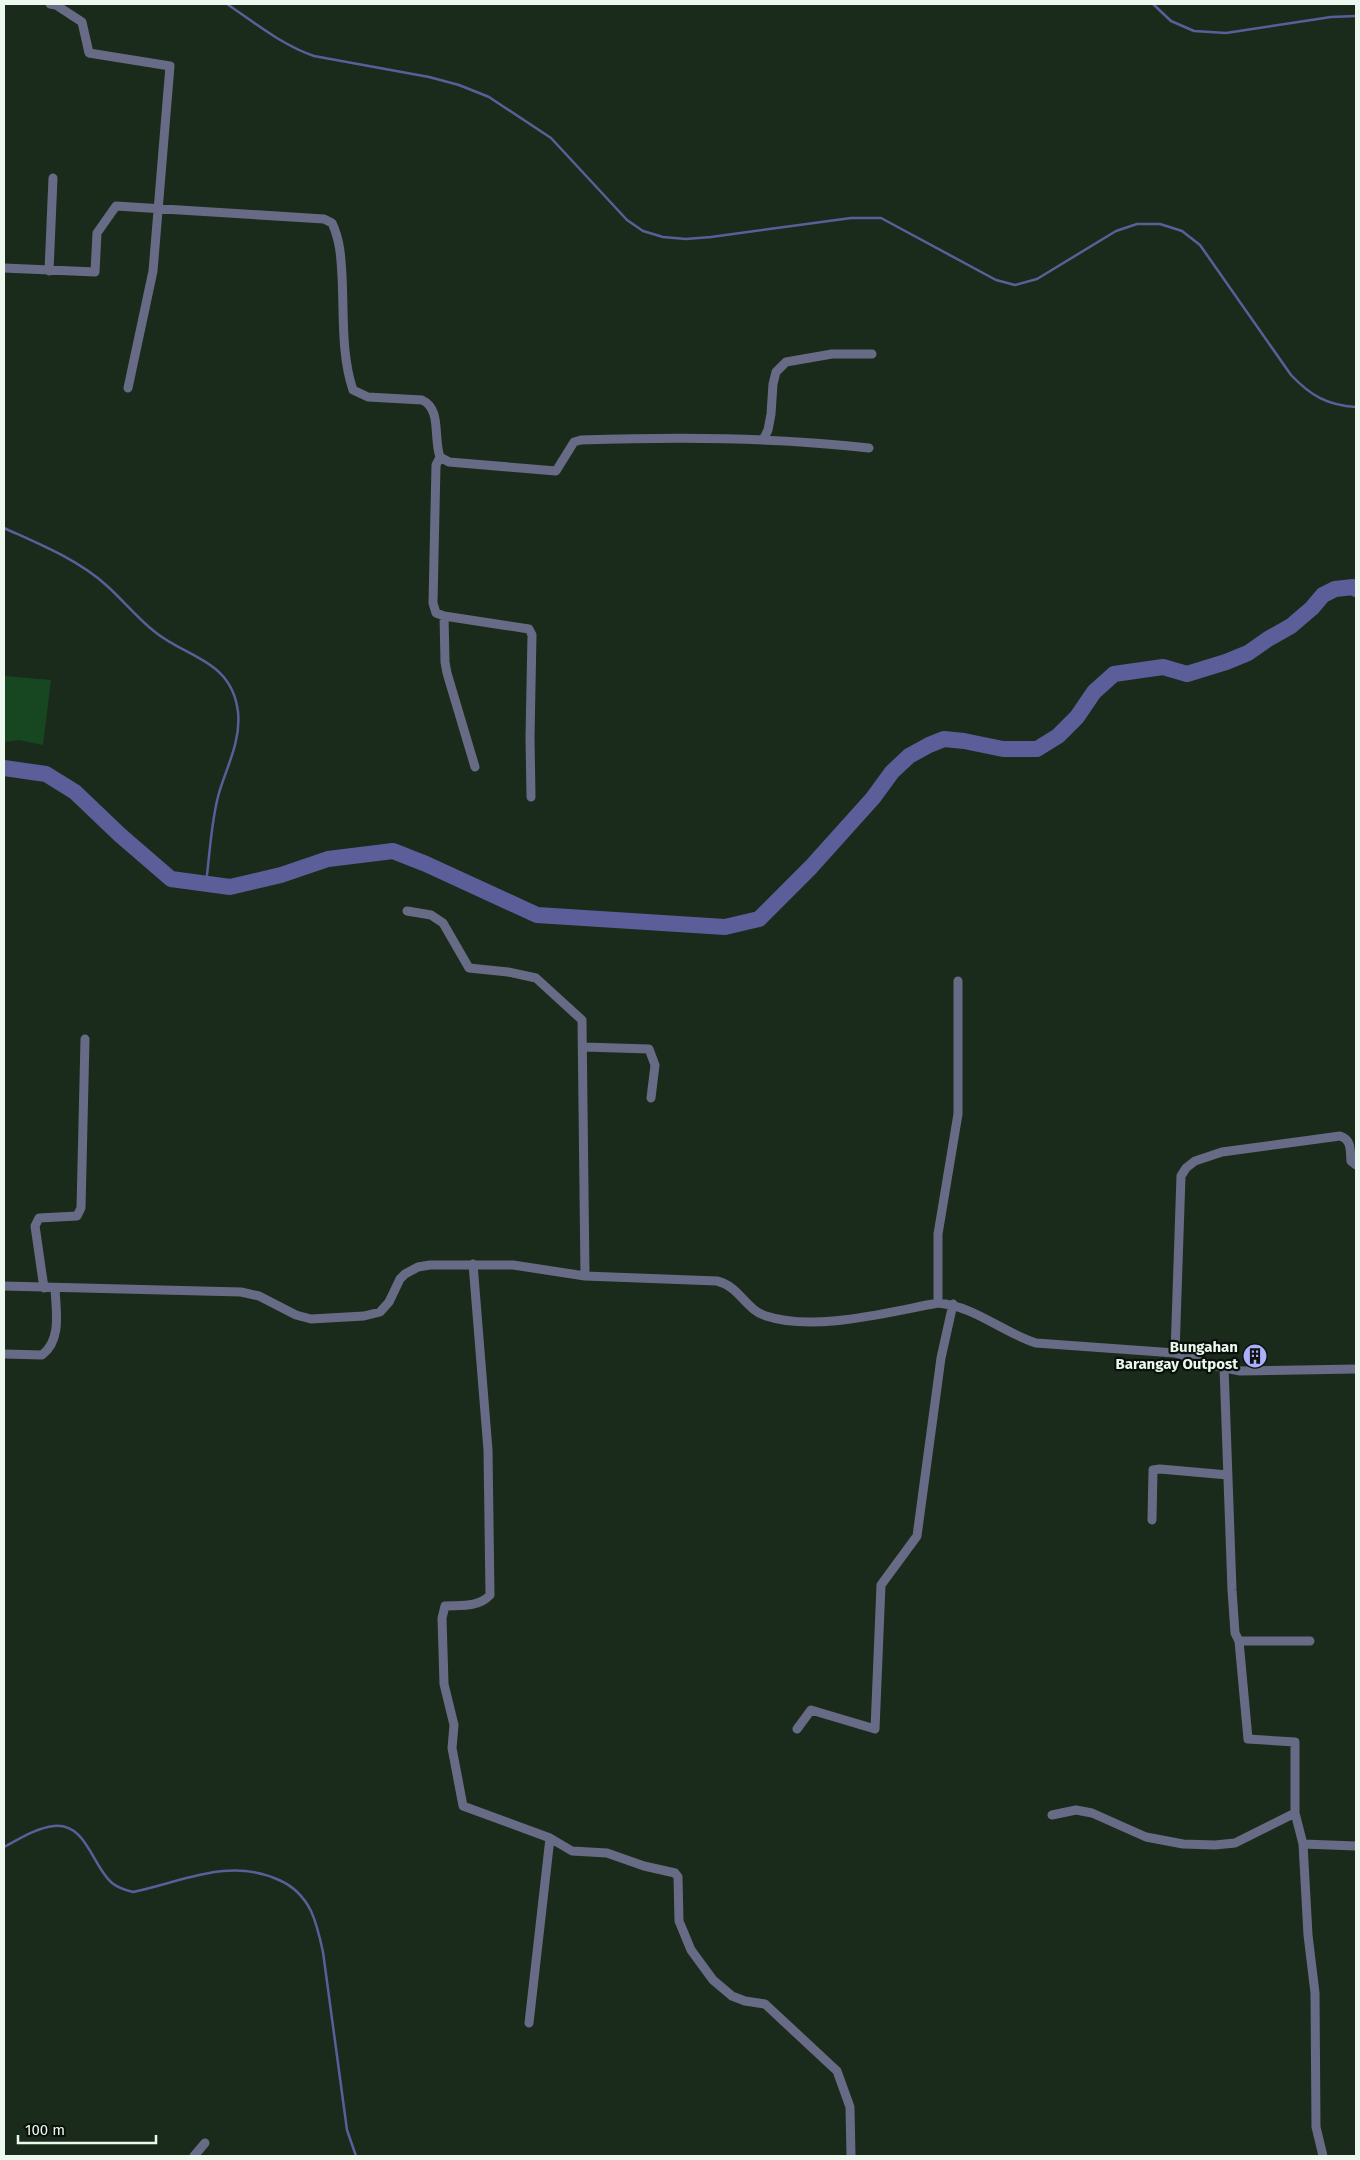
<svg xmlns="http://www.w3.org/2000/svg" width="1360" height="2160" font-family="'Fira Sans',sans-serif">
	<rect width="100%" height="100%" fill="#1a2b1c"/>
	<path fill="#174721" d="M4,676L51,680L43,745L19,740L4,742Z"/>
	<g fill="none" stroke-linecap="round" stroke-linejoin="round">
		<path stroke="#5b5e99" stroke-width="2.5" d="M227,4C255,23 282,45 314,56L429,77L459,85L489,97L551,138L627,220L643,231L663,237L686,239L711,237L851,218H881L996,280L1015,285L1037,279L1116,231L1137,224H1160L1182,231L1200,245L1291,375C1311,396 1327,405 1356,407
			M1153,4L1171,21L1194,31L1226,33L1331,17L1356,16
			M4,528C39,544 77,559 106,585C123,600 137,618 155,632C187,658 232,660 238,712C241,741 227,766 219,793C211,821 210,853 206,883
			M4,1847C19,1839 36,1828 54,1826C87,1823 92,1866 112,1883C118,1888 125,1890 133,1892C182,1882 229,1857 279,1880C293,1886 304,1897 311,1911C317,1924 320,1938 323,1952L347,2130L356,2156"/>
		<path stroke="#5b5e99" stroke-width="16" d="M4,768L46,774L75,792L120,835L171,879L230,887L281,875L328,859L393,851L426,864L537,915L725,927L759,919L811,867L873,798L892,772L909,756L929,745L944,739L964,741L1003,749H1037L1058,736L1077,717L1094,692L1114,674L1163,667L1187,674L1226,662L1248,653L1268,639L1291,626L1312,608L1323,595L1335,589L1353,587L1356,589"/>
		<path stroke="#686b86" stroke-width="9" d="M50,4L56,5L82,22L89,53L170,66L153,271L128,388
			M4,268L95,272L97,233L116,206L324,219L332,223C340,240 341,257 342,276C344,313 341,355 353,390L368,397L422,400C442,409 433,438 440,457L449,462L556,471L574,442L581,440C677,437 773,437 869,448
			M49,271L53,178
			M763,440L768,430L771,414L773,384L776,372L786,362L832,354H872
			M440,457L436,465L433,603L436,613L444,616L529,629L532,635L530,737L531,797
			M444,616L445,662L447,673L475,767
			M407,911L431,915L443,923L469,968L508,972L536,978L582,1020L585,1276
			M584,1047L649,1049L655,1065L651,1098
			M473,1264L488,1450L490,1595C478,1608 460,1605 445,1606L442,1618L444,1684L454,1725L452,1748L463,1806L550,1838L572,1851L607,1853L644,1866L675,1873L678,1877L679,1921L691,1950L713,1980L732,1996L745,2001L765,2004L837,2071L850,2107L851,2156
			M4,1286L241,1292L259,1296L296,1315L311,1319L364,1316L380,1312L389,1302L400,1279L405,1274L418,1267L430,1265H513L585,1276L717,1281C739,1286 746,1310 766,1316C815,1332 888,1312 938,1303C974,1306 1002,1332 1036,1343L1175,1353L1216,1366L1240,1371L1356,1369
			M44,1288L35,1226L39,1218L77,1216L81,1208L85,1039
			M938,1303V1234L958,1114V981
			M1175,1353L1181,1176L1186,1168L1195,1161L1222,1152L1340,1136C1352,1140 1350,1150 1351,1161L1356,1165
			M4,1354L42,1355C62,1340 56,1311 55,1288
			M1224,1367L1232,1590L1235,1633L1239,1641L1248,1739L1295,1742V1813L1303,1844L1308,1935L1315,1993L1316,2127L1323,2156
			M1152,1520L1153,1470L1160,1469L1228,1475
			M1239,1641H1310
			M797,1729L811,1710L875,1729L881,1585L917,1536L941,1358L953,1304
			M1052,1815L1076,1810L1092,1813L1146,1837L1183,1844L1215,1845L1235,1843L1295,1813
			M1303,1844L1356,1846
			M529,2023L550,1838
			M194,2156L205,2143"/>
	</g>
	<defs>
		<symbol id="building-disc" viewBox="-11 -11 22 22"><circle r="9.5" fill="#aab0fb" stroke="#0a110b"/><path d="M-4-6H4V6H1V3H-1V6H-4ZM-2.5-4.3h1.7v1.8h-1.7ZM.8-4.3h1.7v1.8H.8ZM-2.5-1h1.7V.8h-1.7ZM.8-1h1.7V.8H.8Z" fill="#111"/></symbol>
	</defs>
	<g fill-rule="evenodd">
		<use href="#building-disc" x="1241" y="1342" width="28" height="28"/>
	</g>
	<g text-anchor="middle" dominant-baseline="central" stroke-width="4.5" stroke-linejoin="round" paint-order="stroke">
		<g font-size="15" font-weight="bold" fill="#edf8ee" stroke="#0a110b" text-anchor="end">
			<text x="1238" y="1347">Bungahan<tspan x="1238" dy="17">Barangay Outpost</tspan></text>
		</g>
	</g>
	<rect width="1360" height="2160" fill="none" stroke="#edf8ee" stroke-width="10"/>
	<path d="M18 2135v8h138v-8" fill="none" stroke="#edf8ee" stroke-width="2.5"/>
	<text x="25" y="2135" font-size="15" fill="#edf8ee" stroke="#0a110b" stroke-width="4" paint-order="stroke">100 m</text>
</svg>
